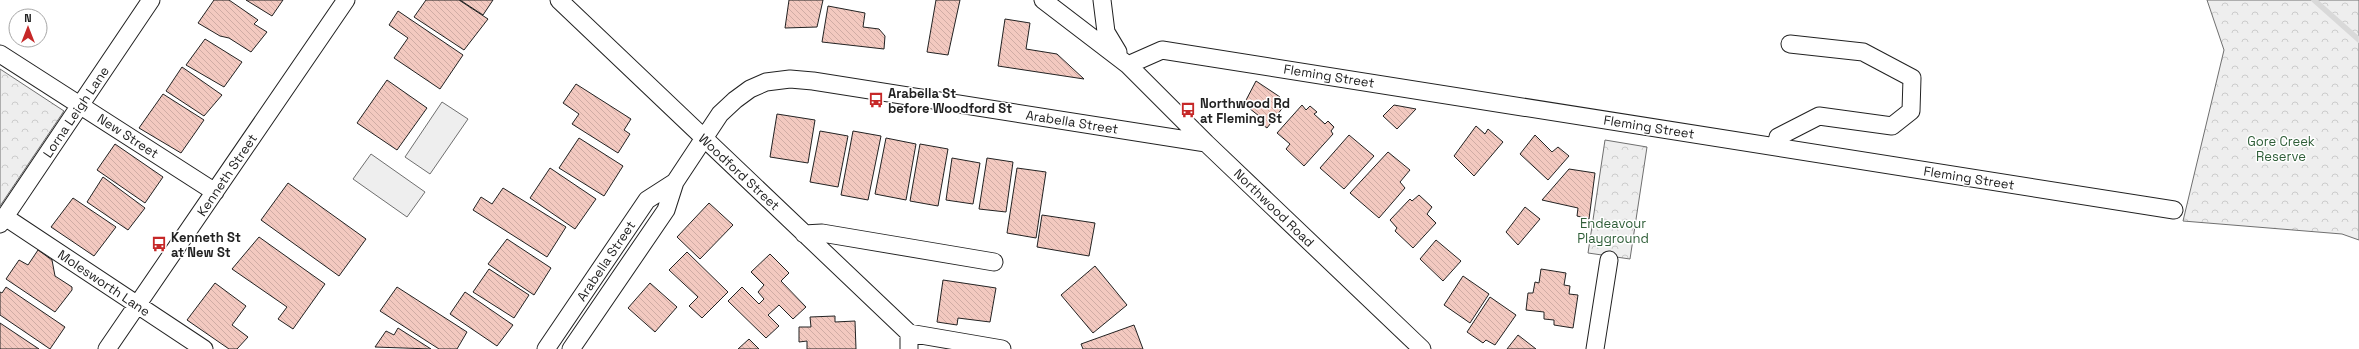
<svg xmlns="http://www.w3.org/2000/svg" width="2359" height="349" font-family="'Space Grotesk',sans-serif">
	<defs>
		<pattern id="park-crowns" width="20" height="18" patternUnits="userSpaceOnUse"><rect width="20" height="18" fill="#eee"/><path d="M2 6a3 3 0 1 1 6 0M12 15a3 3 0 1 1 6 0" fill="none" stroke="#ccc"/></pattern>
		<pattern id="building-back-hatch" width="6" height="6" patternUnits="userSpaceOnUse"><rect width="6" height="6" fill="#f3c9c0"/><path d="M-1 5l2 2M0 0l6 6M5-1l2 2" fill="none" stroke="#d0aca5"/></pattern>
	</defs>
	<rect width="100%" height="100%" fill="#fff"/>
	<path fill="#eee" stroke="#6f6f6f" d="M442,102L468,119L430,174L405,157Z
		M371,154L425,192L407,217L353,179Z"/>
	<path fill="url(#park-crowns)" stroke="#6f6f6f" d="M2207,0H2359V240L2342,234L2183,221L2224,50Z
		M0,69L64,111L0,206Z
		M1605,140L1647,147L1630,259L1588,253Z"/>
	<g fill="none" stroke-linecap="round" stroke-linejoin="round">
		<path stroke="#d9d9d9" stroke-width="5.5" d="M2314,0L2359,40"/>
	</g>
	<path fill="url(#building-back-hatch)" stroke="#222" d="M214,0H229L258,20L254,24L267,32L251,52L229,38L220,36L198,23Z
		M246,0H283L272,16Z
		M426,0H459L488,19L464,50L414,17Z
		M460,0H493L483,15Z
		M789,0H823L817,27L785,28Z
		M936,0H960L948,55L927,52Z
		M828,6L865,13L863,27L879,29L885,36L884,49L822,42Z
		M398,11L463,55L440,89L394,58L408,38L389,25Z
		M1005,19L1030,23L1026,49L1057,54L1084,79L998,66Z
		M205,39L242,62L224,87L186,65Z
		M182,67L222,95L204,116L166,91Z
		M387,80L427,108L397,150L357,123Z
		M1256,81L1280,97L1276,101L1284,106L1267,128L1256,120L1259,116L1244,104Z
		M576,84L631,119L624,130L630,134L618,153L572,124L579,114L563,103Z
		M163,94L204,120L181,153L139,128Z
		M1302,105L1306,110L1310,106L1317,112L1314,114L1325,124L1328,121L1334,127L1331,131L1333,134L1304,166L1286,149L1290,144L1277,133Z
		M1394,105L1416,109L1397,129L1383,116Z
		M777,114L815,120L808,163L770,157Z
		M1476,126L1485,134L1488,129L1503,142L1474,176L1454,156Z
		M820,131L848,136L838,187L810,182Z
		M853,131L881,136L868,200L841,195Z
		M1349,135L1374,156L1344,189L1320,168Z
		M1535,135L1552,152L1558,147L1569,156L1548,180L1520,154Z
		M579,138L623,166L604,196L559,168Z
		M886,138L916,144L906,200L875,194Z
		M115,144L163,177L145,203L97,170Z
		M920,144L948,149L938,206L910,201Z
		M1388,152L1410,170L1400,182L1405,188L1379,218L1350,193Z
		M952,158L980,163L973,204L946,200Z
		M987,158L1013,162L1006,212L979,209Z
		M550,168L596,199L575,229L530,198Z
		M1017,168L1046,172L1036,238L1007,233Z
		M1569,169L1595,173L1589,219L1577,216L1578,208L1542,200Z
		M103,177L145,208L128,230L87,202Z
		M288,183L366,239L339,276L261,220Z
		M503,188L566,227L547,257L473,210L481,197L492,204Z
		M1419,195L1432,207L1427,214L1436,223L1413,248L1395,231L1397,228L1390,220L1410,199L1412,201Z
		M73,198L116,227L94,256L51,227Z
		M709,203L733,225L700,259L677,237Z
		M1525,207L1540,219L1518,245L1506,232Z
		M1042,215L1095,223L1089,256L1037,247Z
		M259,237L325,284L293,329L278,319L287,307L232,269Z
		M507,239L551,268L534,295L488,264Z
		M1436,240L1461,261L1443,281L1420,259Z
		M38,250L52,260L55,276L72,287V290L55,312L6,279L19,260L28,265Z
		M687,252L728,292L702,318L689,306L698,297L669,270Z
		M770,254L789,273L781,281L806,307L793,319L779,305L768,315L779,326L766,338L728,301L742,287L759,304L764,299L758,292L764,285L751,272Z
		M1095,266L1127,305L1093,333L1061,295Z
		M489,269L529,295L514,318L473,292Z
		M1541,269L1566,273L1564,285L1570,286L1569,294L1578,295L1573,328L1554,325V320L1544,319V312L1526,310L1528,293H1533L1535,282L1539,283Z
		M1463,276L1489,294L1470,323L1444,305Z
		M943,280L996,288L990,322L958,318L957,325L937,322Z
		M215,283L246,306L232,325L248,337L237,349H229L187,320Z
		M650,283L677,307L655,332L628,308Z
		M6,287L65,327L50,349L0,315V292L2,293Z
		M397,287L467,332L457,349H439L380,311Z
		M465,292L513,325L497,346L450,314Z
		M1490,297L1516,315L1495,345L1486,340L1483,343L1467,332Z
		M835,316V322L855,321L856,349H807V341L799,342V327H811L810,317Z
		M0,323L39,349H0Z
		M1134,325L1143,349H1083L1081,344Z
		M398,328L431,349L375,347L386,331L394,335Z
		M1518,335L1536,349H1507Z
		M749,339L759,349H738Z"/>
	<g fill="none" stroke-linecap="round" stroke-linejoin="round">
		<defs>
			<path id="minor" d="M559,0L909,333V349
				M1043,0L1128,65L1206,143L1422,349
				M1102,0L1106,32L1118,52
				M0,54L215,192
				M1128,65L1162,50L2174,210
				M1776,147L1778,137L1819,116L1892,126L1911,111L1912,78L1863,52L1790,44
				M5,217L204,349
				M0,224L151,0
				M804,234L822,233L994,262
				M909,333L1002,349
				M107,349L346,0
				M546,349L647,200L675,182
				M571,349L666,210L675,182L720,114L735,100L750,89L766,82L790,79L813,81L1206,143
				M1595,349L1609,260"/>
		</defs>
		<use href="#minor" stroke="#222" stroke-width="19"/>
		<use href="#minor" stroke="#fff" stroke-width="17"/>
	</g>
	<defs>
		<symbol id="bus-bare" viewBox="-9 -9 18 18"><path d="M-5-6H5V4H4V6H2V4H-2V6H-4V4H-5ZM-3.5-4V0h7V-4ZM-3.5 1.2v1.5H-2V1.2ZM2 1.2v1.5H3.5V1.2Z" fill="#c62828" stroke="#fff" stroke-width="2.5" paint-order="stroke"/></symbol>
	</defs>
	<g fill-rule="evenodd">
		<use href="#bus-bare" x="865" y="89" width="22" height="22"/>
		<use href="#bus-bare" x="1177" y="99" width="22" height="22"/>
		<use href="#bus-bare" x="148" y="233" width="22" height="22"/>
	</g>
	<g text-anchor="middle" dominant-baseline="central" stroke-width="3" stroke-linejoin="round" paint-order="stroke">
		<g font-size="13" fill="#222" stroke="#fff">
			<text transform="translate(1329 76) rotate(9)">Fleming Street</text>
			<text transform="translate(76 112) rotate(-56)">Lorna Leigh Lane</text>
			<text transform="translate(1072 122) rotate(9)">Arabella Street</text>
			<text transform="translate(1649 127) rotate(9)">Fleming Street</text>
			<text transform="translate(128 136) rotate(33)">New Street</text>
			<text transform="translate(739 172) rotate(43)">Woodford Street</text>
			<text transform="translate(227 175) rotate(-56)">Kenneth Street</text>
			<text transform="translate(1969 178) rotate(9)">Fleming Street</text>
			<text transform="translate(1274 208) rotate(44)">Northwood Road</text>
			<text transform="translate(606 261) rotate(-56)">Arabella Street</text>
			<text transform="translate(104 283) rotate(34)">Molesworth Lane</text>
		</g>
		<g font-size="13" font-weight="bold" fill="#222" stroke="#fff" text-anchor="start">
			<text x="888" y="93">Arabella St<tspan x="888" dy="15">before Woodford St</tspan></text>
			<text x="1200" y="103">Northwood Rd<tspan x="1200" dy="15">at Fleming St</tspan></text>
			<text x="171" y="237">Kenneth St<tspan x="171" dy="15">at New St</tspan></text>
		</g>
		<g font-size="13" fill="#2f5e38" stroke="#fff">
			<text x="2281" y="141">Gore Creek<tspan x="2281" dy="15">Reserve</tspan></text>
			<text x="1613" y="223">Endeavour<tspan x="1613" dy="15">Playground</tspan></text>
		</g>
	</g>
	<g transform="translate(28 28)"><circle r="19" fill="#ffffff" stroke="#a7a7a7"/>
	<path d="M0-3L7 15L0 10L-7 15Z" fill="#c62828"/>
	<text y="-6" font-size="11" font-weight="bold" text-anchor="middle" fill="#222222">N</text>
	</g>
</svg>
